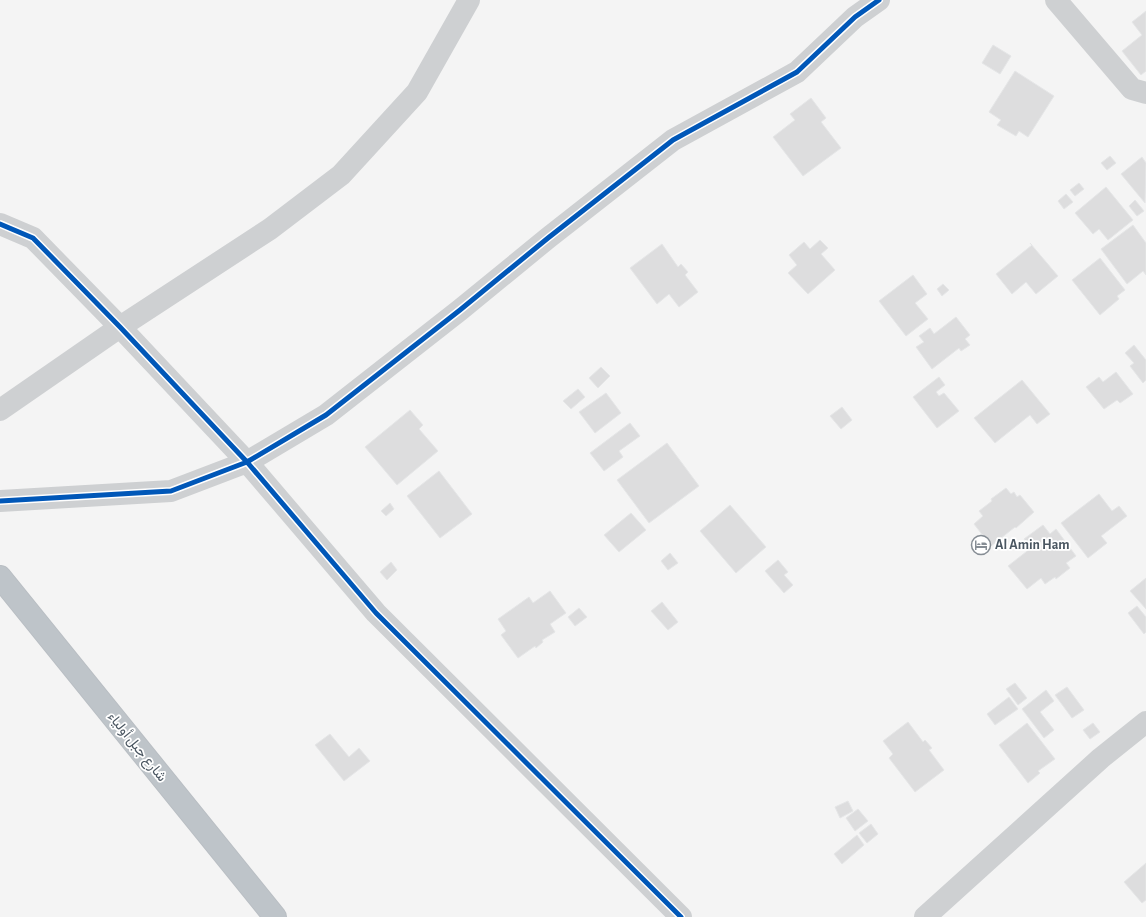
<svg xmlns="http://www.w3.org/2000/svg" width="1146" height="917" font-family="'Alegreya Sans',Vazirmatn,sans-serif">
	<rect width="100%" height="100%" fill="#f4f4f4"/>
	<path fill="#ddddde" stroke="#e5e6e7" d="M1146,11V71L1141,75L1122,51L1142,35L1132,22Z
		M993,45L1011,56L1000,74L982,63Z
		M1015,71L1054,96L1028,137L1019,131L1016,136L997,125L1001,120L989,112Z
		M811,98L826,118L821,122L841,148L803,176L773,137L795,120L790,114Z
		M1110,156L1116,163L1107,170L1101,163Z
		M1142,157L1146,163L1145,203L1121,174Z
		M1079,183L1084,189L1075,196L1070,190Z
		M1106,187L1133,220L1108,240L1099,229L1093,234L1075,213Z
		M1066,194L1073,202L1064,209L1058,201Z
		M1135,200L1144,211L1137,216L1129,206Z
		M1133,225L1146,243V275L1143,271L1127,284L1101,249Z
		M820,240L828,248L821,254L835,270L808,294L788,273L797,265L789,255L804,242L810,249Z
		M1030,243L1058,276L1036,294L1026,282L1012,294L996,274L1032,245Z
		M662,244L678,267L681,264L688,272L685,275L698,292L679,307L669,294L657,304L630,268Z
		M1100,258L1125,290L1117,296L1119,299L1100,315L1072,280Z
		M913,275L927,294L915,303L928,319L906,336L879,301Z
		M943,284L949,290L942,296L937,289Z
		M956,317L970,335L965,339L970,345L961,351L959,348L932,369L916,347L924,342L919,336L930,328L934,334Z
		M1134,345L1146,360V380L1143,383L1130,366L1134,363L1125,353Z
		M601,367L610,376L598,388L589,378Z
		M1116,372L1133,394L1120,403L1117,400L1104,409L1086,387L1099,377L1103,382Z
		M939,377L945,385L936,392L939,396L944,393L959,411L937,428L913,397Z
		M1022,380L1050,414L1037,424L1030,415L995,443L974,418Z
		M578,389L585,397L571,409L563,401Z
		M606,393L621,413L595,433L579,412Z
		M842,407L852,420L841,429L830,416Z
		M410,410L423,425L419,429L438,451L397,485L365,447Z
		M630,423L640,436L619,451L623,457L604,471L590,453Z
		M667,443L699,486L649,523L617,480Z
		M439,471L472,514L440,538L407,496Z
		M1006,488L1011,494L1014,492L1017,497L1020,495L1034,512L1016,528L1015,527L991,546L974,524L983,516L979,511L992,501L991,499Z
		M1099,494L1112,511L1119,506L1127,516L1101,536L1107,543L1088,558L1061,523Z
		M390,503L394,509L386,516L381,511Z
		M730,505L766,547L736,573L700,531Z
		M631,513L646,530L619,552L604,535Z
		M1043,525L1050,534L1056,529L1076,556L1066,563L1070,568L1056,579L1055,577L1045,584L1041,578L1027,589L1008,566L1031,548L1024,539Z
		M670,553L678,563L668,570L661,561Z
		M778,560L788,572L784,575L793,585L784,593L765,571Z
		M391,562L397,570L387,580L380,572Z
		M1146,578V609L1130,591Z
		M550,591L566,613L550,624L555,632L542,640L543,642L536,648L535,646L518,658L501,635L506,631L498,619L529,597L533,603Z
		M662,602L678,622L668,630L651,611Z
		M1137,606L1146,617V632L1144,634L1128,613Z
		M579,608L587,617L575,626L568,617Z
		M1015,683L1027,698L1018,705L1006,689Z
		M1067,687L1084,710L1072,718L1055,695Z
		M1046,690L1054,701L1040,712L1054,730L1044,738L1022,709Z
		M1009,697L1018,709L995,725L987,714Z
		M908,722L923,742L925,740L932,748L929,750L944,770L915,792L889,758L893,754L883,741Z
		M1027,723L1055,759L1038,771L1040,773L1028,783L999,745Z
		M1093,723L1100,732L1090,739L1083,730Z
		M330,734L349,757L359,748L370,761L344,781L315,745Z
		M848,801L853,811L840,818L835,807Z
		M858,809L868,821L855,831L846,818Z
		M871,824L878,834L867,843L859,833Z
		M857,835L864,845L842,864L834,854Z
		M1146,863V900L1142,903L1124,882Z"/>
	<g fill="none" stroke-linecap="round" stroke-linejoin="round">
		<defs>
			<path id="highway" d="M0,577L275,917"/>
		</defs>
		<use href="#highway" stroke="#b9bec3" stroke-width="24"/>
		<path stroke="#ced0d2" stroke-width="22" d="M1056,0L1132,89L1146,93
			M0,224L33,238L120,327L247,462L376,613L681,917
			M0,410L120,327L270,229L341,175L417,92L469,0
			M0,501L171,491L247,462L326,415L460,310L548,238L673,140L797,72L855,17L879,0
			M925,917L1101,758L1146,722"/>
		<use href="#highway" stroke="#bec4c9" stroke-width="22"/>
		<defs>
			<path id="cycleway" d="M0,224L33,238L120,327L247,462L376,613L681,917
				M0,501L171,491L247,462L326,415L460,310L548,238L673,140L797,72L855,17L879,0"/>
		</defs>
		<use href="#cycleway" stroke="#fff" stroke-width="8"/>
		<use href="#cycleway" stroke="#0057b8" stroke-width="5"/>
	</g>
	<defs>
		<symbol id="hotel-ring" viewBox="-11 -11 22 22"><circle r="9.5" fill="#fff" stroke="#868d94" stroke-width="1.5"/><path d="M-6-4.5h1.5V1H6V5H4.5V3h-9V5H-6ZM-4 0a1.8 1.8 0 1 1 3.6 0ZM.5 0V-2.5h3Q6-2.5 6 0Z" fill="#868d94"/></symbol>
	</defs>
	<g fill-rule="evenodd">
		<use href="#hotel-ring" x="970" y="534" width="22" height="22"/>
	</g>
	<g text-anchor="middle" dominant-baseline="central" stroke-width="3.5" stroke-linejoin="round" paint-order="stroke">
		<g font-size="14" font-weight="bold" fill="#4a5661" stroke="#fff" text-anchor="start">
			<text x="995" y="545">Al Amin Ham</text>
		</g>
		<g font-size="14" fill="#4a5661" stroke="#fff">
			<text transform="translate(137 747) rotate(51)">شارع جبل أولياء</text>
		</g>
	</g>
</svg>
